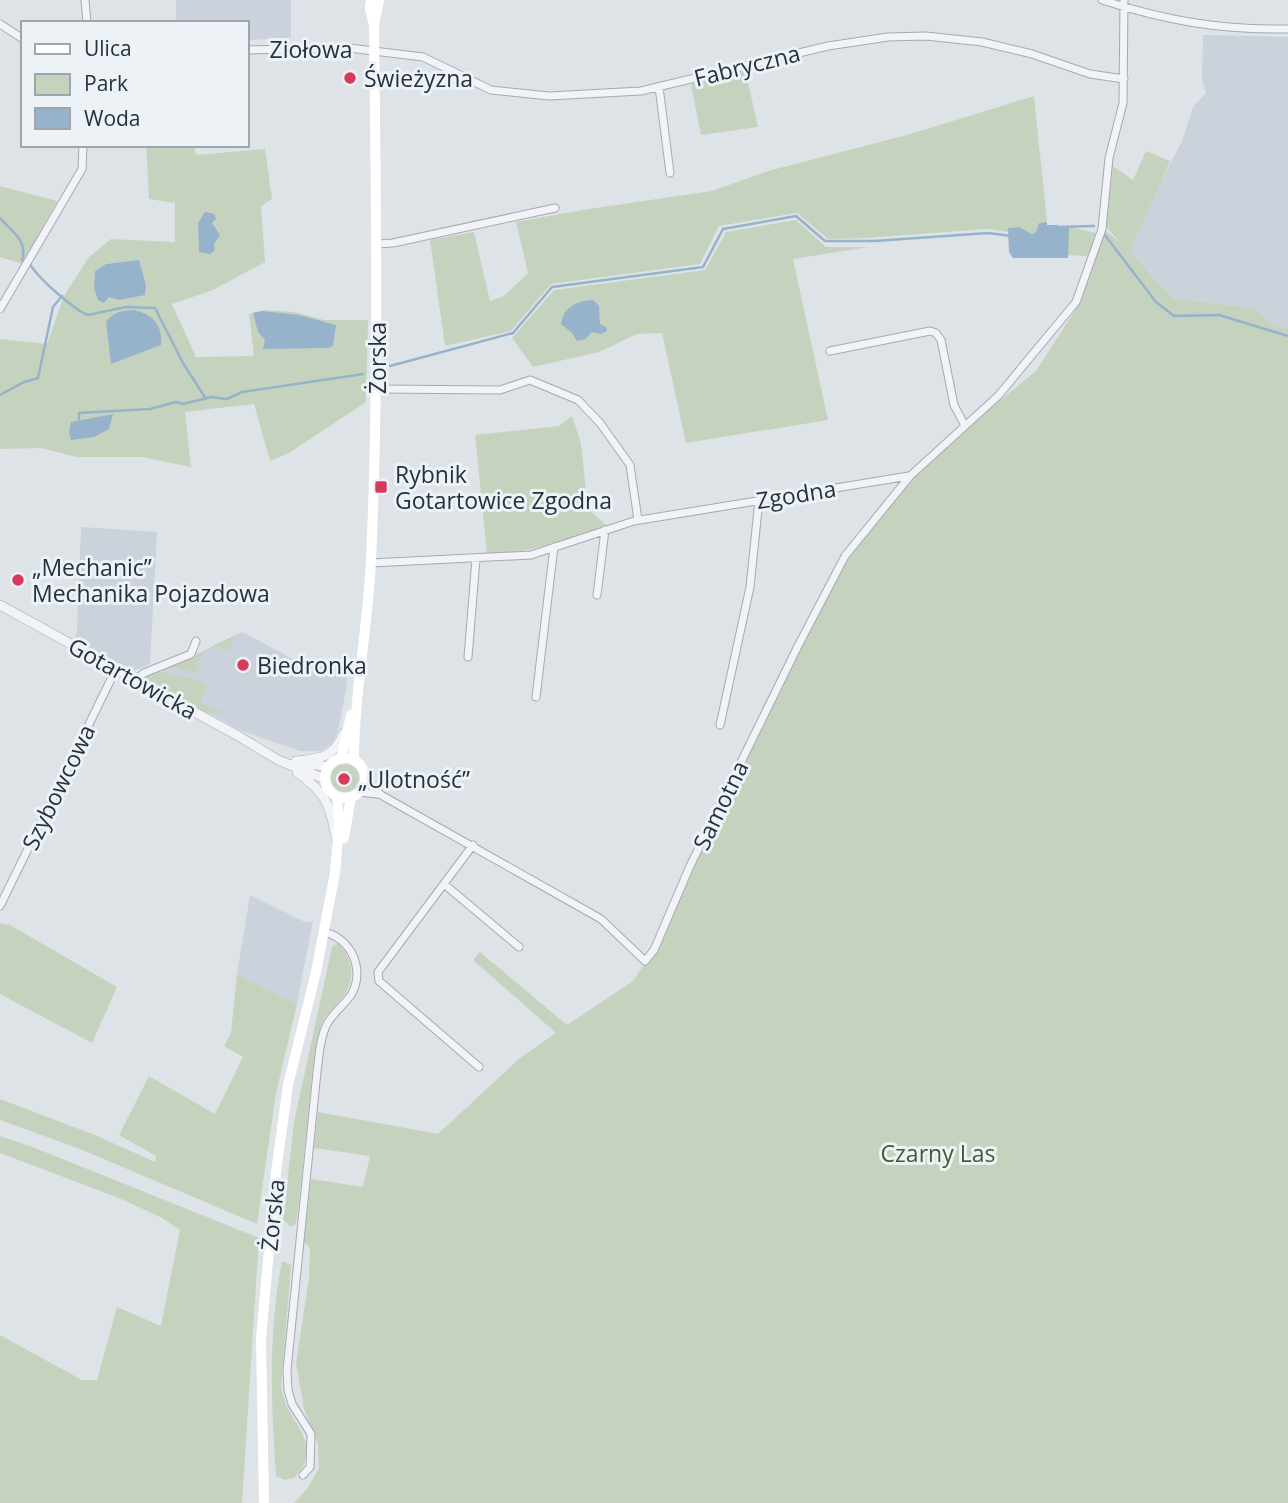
<svg xmlns="http://www.w3.org/2000/svg" width="1288" height="1503" font-family="'Open Sans',sans-serif">
	<rect width="100%" height="100%" fill="#dee3e8"/>
	<path fill="#ccd2db" d="M176,0H291V38L247,40V23H176Z
		M1203,35L1288,37V328L1274,326L1254,308L1172,298L1130,251L1153,196L1182,141L1193,107L1206,93L1202,80Z
		M81,527L157,532L150,664L133,671L74,639L77,631Z
		M242,632L293,659L330,663L348,662L346,690L338,731L333,742L322,751H300L242,731L145,679Z
		M250,895L305,922L313,921L297,1004L237,974Z"/>
	<path fill="#c5d3be" fill-rule="evenodd" d="M745,69L758,127L701,135L691,84Z
		M1034,96L1047,222L1039,223L1036,232L1032,234L1018,227L1008,228V232L987,229L866,238L828,239L797,213L719,226L700,264L551,284L511,331L445,346L430,240L474,232L490,301L504,296L528,273L516,222L582,210L712,191L768,171L907,135Z
		M146,145H194L196,155L265,149L272,199L261,206L265,262L213,290L172,304L196,357L254,356L249,314L265,310L295,312L324,320H368L366,402L289,453L270,461L254,404L185,412L191,467L142,457H76L41,448L0,449V339L47,344L64,296L88,258L111,239L175,242V203L149,199ZM139,260L146,285C128,301 132,299 109,297L95,271L106,264Z
		M1146,151L1170,161L1130,251L1172,298L1254,308L1274,326L1288,328V1503H294L307,1489L319,1468L318,1444L304,1409L296,1363L309,1278L310,1248L304,1242L311,1179L363,1187L370,1156L314,1148L318,1112L438,1134L520,1058L556,1033L473,960L480,952L567,1025L633,981L654,950L690,866L850,553L916,476L966,428L1036,371L1081,301L1105,230L1121,243L1106,227L1113,166L1133,180Z
		M0,186L57,201L22,264L0,257Z
		M796,220L826,247H869L793,259L828,420L686,443L662,333L637,334L599,352L533,367L512,338L554,290L705,270L726,232Z
		M1070,227L1096,233L1089,256L1066,255V230Z
		M572,416L581,443L588,509L607,526C568,540 529,553 487,555L475,435L559,426Z
		M233,636L235,639L228,651L216,646L203,653L196,666L200,670L198,673L166,666C188,662 212,646 233,636Z
		M155,671L195,679L208,687L200,702L221,711C197,720 165,691 145,679L144,676Z
		M331 778a14 14 0 1 1 28 0a14 14 0 1 1-28 0Z
		M0,923L10,925L117,987L92,1043L0,994Z
		M338,943C354,960 356,981 341,999C334,1008 325,1014 321,1025L313,1066L299,1202L296,1224L291,1227L283,1220L294,1122L332,947Z
		M237,974L297,1004L276,1093L257,1224L80,1149L0,1120V1099L95,1135L155,1162L156,1156L119,1135L149,1076L215,1114L243,1057L224,1046L231,1033Z
		M0,1136L35,1148L259,1238L242,1503H0V1335L82,1380H97L117,1307L161,1326L180,1230L162,1218L119,1198L0,1153Z
		M282,1261L291,1265L281,1388C283,1395 285,1403 288,1409C303,1436 319,1450 294,1478L284,1480L276,1476C271,1404 268,1332 282,1261Z"/>
	<path fill="#96b3cb" d="M205,212L214,214L216,219L212,223L220,235L214,244L215,250L210,254L199,252L198,223Z
		M1047,222V225H1058L1060,228H1069L1068,258H1013L1009,252L1008,228L1019,227L1032,234L1036,232L1039,223Z
		M139,260L146,285L145,295L119,300L109,297L104,303L98,300L94,288L95,271L106,264Z
		M593,300L599,306L600,324L606,327L607,331L601,334L592,332L586,339L577,341L572,333L561,324C564,307 576,301 593,300Z
		M135,310C153,315 163,325 161,345L111,364L106,322C115,311 121,311 135,310Z
		M262,311L299,315L336,325L333,346L328,348L263,349L265,340L258,332L253,313Z
		M113,414L109,429L94,437L71,440L69,432L71,422Z"/>
	<g fill="none" stroke-linecap="round" stroke-linejoin="round">
		<path stroke="#96b3cb" stroke-width="2.5" d="M0,218C10,230 29,241 22,260
			M1057,227L1094,226
			M1104,234L1156,302L1174,316L1219,315L1288,336
			M30,264C37,277 74,310 88,315L126,307L155,308L183,363L206,399
			M390,366L513,333L552,287L703,267L723,229L796,216L825,241H875L988,233L1011,236
			M0,395L24,382L38,378L53,307L62,296
			M79,419V413L150,409L176,402L183,404L211,397L227,399L242,392L363,374"/>
		<defs>
			<path id="minor" d="M85,0L87,23
				M1102,0C1167,21 1220,30 1288,29
				M0,24L23,39
				M247,50L349,48L423,57L491,90L549,96L641,91L828,46L888,37L926,36L982,42L1032,54L1090,74L1124,79
				M659,87L670,173
				M377,244L393,243L555,208
				M0,309L82,169L83,145
				M830,351L930,331L936,333L941,340L954,405L965,426
				M377,389L500,390L530,380L578,400L600,423L630,465L638,520
				M371,563L531,555L634,521L909,476
				M597,595L605,530
				M468,657L476,559
				M136,679L144,673L191,654L196,641
				M536,697L554,547
				M720,725L750,587L759,500
				M365,780L381,795L601,919L645,961L654,950L690,866L798,646L845,556L910,476L998,396L1076,302L1102,229L1109,158L1123,103L1124,0
				M359,792L377,794
				M473,845L378,972L379,981L479,1067
				M444,884L519,947
				M0,906L116,669
				M303,1475L310,1467L311,1434L292,1404L288,1390L287,1370L317,1072C319,1056 320,1038 327,1024C333,1013 344,1005 351,995C366,970 351,937 323,932"/>
			<path id="tertiary" d="M0,605L240,737L278,760L325,779
				M296,761C322,758 332,759 344,733
				M303,763L329,767
				M297,772C326,793 330,804 336,838"/>
		</defs>
		<use href="#minor" stroke="#a3aab2" stroke-width="9"/>
		<use href="#tertiary" stroke="#a3aab2" stroke-width="10"/>
		<use href="#minor" stroke="#f1f3f7" stroke-width="7"/>
		<use href="#tertiary" stroke="#f1f3f7" stroke-width="9"/>
		<path stroke="#fff" stroke-width="10" d="M374,25L379,0
			M325 778a20 20 0 1 1 40 0a20 20 0 1 1-40 0Z
			M341,759L351,715
			M354,760C354,694 368,627 371,560C379,382 376,204 374,25L370,9L371,0
			M344,838L351,797
			M264,1503L261,1339L276,1172L288,1085L316,972L335,873L339,826L337,796"/>
	</g>
	<g fill="#d63b5c" stroke="#edf2f6" stroke-width="2.5">
		<circle cx="350" cy="78" r="7"/>
		<rect x="374" y="480" width="14" height="14" rx="3.5"/>
		<circle cx="18" cy="580" r="7"/>
		<circle cx="243" cy="665" r="7"/>
		<circle cx="344" cy="779" r="7"/>
	</g>
	<g text-anchor="middle" dominant-baseline="central" stroke-width="6" stroke-linejoin="round" paint-order="stroke">
		<g font-size="23" fill="#263140" stroke="#edf2f6">
			<text x="311" y="49">Ziołowa</text>
			<text transform="translate(747 65) rotate(-14)">Fabryczna</text>
			<text transform="translate(377 358) rotate(-90)">Żorska</text>
			<text transform="translate(796 494) rotate(-9)">Zgodna</text>
			<text transform="translate(133 678) rotate(29)">Gotartowicka</text>
			<text transform="translate(58 787) rotate(-64)">Szybowcowa</text>
			<text transform="translate(720 805) rotate(-64)">Samotna</text>
			<text transform="translate(272 1215) rotate(-84)">Żorska</text>
		</g>
		<g font-size="23" fill="#263140" stroke="#edf2f6" text-anchor="start">
			<text x="364" y="78">Świeżyzna</text>
			<text x="395" y="474">Rybnik<tspan x="395" dy="26">Gotartowice Zgodna</tspan></text>
			<text x="32" y="567">„Mechanic”<tspan x="32" dy="26">Mechanika Pojazdowa</tspan></text>
			<text x="257" y="665">Biedronka</text>
			<text x="358" y="779">„Ulotność”</text>
		</g>
		<g font-size="23" fill="#3d5d33" stroke="#edf2f6">
			<text x="938" y="1153">Czarny Las</text>
		</g>
	</g>
	<rect x="21" y="21" width="228" height="126" fill="#edf2f6" stroke="#9da5ad" stroke-width="2"/>
	<rect x="35" y="44" width="35" height="10" fill="#ffffff" stroke="#9da5ad" stroke-width="2"/>
	<text x="84" y="56" font-size="21" fill="#263140">Ulica</text>
	<rect x="35" y="74" width="35" height="21" fill="#c5d3be" stroke="#9da5ad" stroke-width="2"/>
	<text x="84" y="91" font-size="21" fill="#263140">Park</text>
	<rect x="35" y="108" width="35" height="21" fill="#96b3cb" stroke="#9da5ad" stroke-width="2"/>
	<text x="84" y="126" font-size="21" fill="#263140">Woda</text>
</svg>
